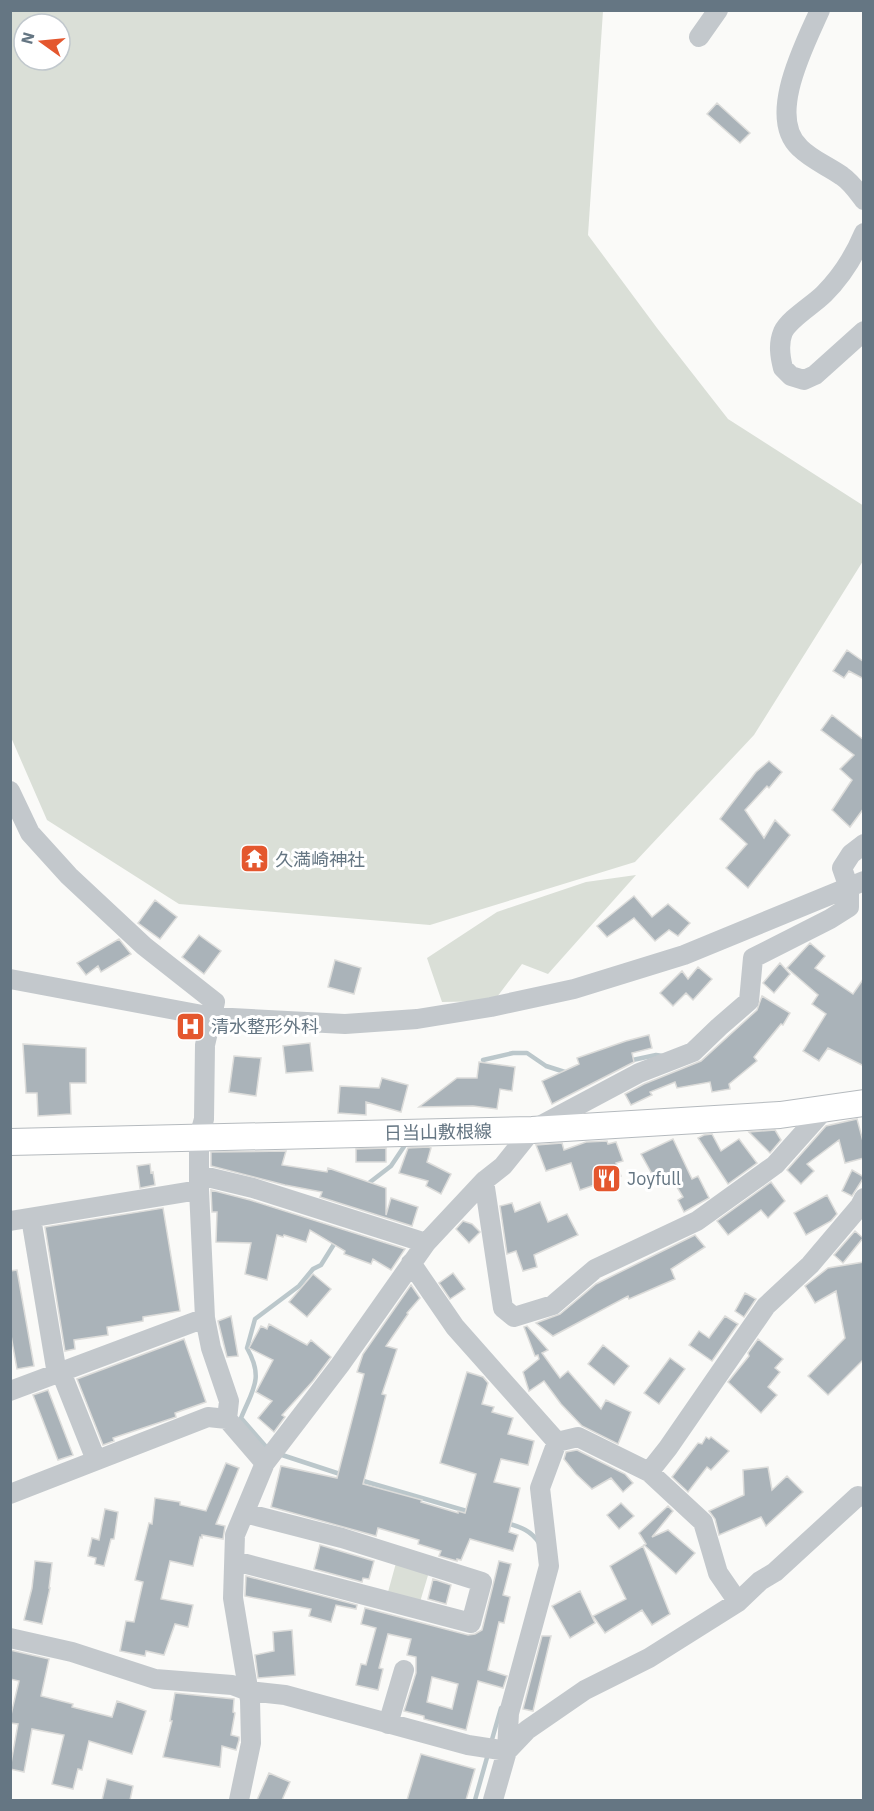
<svg xmlns="http://www.w3.org/2000/svg" width="874" height="1811" font-family="'IBM Plex Sans','Noto Sans JP',sans-serif">
	<rect width="100%" height="100%" fill="#fafaf8"/>
	<path fill="#dadfd7" fill-rule="evenodd" d="M10,11H603L588,235L657,328L728,419L864,506L863,561L754,735L635,862L430,925L179,904L47,820L10,735ZM24,24H60V60H24Z
		M636,875L548,974L522,964L494,1001L442,1002L427,958L497,912L586,882Z
		M396,1563L429,1572L420,1602L388,1592Z"/>
	<g fill="none" stroke-linecap="round" stroke-linejoin="round">
		<path stroke="#bbc7cb" stroke-width="4.5" d="M483,1060L513,1053H527L546,1066L568,1073
			M628,1061L656,1055L663,1056
			M365,1186L391,1166L405,1145
			M268,1449L241,1418C253,1389 264,1378 247,1348L255,1319L299,1286L313,1269L321,1265L336,1241
			M282,1455L343,1475
			M360,1480L470,1512
			M507,1523C520,1527 531,1530 539,1543
			M491,1743L501,1708
			M475,1800L488,1754"/>
	</g>
	<path fill="#aab3b9" stroke="#dcdcda" stroke-width="1.5" fill-rule="evenodd" d="M717,103L750,133L740,143L707,114Z
		M847,650L864,662V679L849,671L844,678L833,671Z
		M832,715L864,740V808L850,827L832,810L852,780L840,769L854,755L821,730Z
		M769,761L782,772L769,788L767,786L745,810L764,838L775,820L790,835L748,888L726,868L747,844L720,819L756,772Z
		M634,896L652,917L668,904L690,923L678,936L669,930L655,941L634,918L607,937L597,926Z
		M155,900L177,917L160,939L138,923Z
		M199,935L221,951L204,974L182,957Z
		M119,939L131,954L101,972L98,966L86,975L77,963Z
		M810,943L825,956L815,968L853,994L864,978V1066L828,1048L819,1061L803,1051L826,1014L812,1004L818,995L787,968Z
		M335,960L361,968L354,994L328,987Z
		M780,963L790,974L774,993L763,983Z
		M698,967L712,979L693,1000L686,993L673,1006L660,993L682,971L688,979Z
		M762,996L790,1013L783,1025L781,1024L754,1057L757,1061L729,1084L730,1089L712,1092L710,1082L677,1088L675,1082L650,1092L652,1095L631,1105L625,1094L644,1084L701,1061L757,1010Z
		M649,1035L652,1048L632,1053L634,1062L552,1104L542,1081L579,1064L577,1058L626,1041Z
		M310,1043L313,1071L286,1073L283,1046Z
		M23,1044L86,1048V1083H70L71,1114L38,1116L37,1093H26Z
		M234,1056L261,1058L256,1096L229,1092Z
		M479,1062L515,1067L512,1091L500,1089L497,1109L473,1106L419,1107L457,1078H477Z
		M382,1078L408,1085L401,1112L366,1102V1115L338,1113L340,1086L379,1088Z
		M857,1119L864,1145V1158L845,1163L839,1140L807,1164L814,1171L801,1184L787,1170L826,1126Z
		M775,1130L781,1140L770,1153L749,1132Z
		M712,1134L721,1151L739,1139L757,1163L728,1184L698,1138L704,1135Z
		M673,1139L692,1179L698,1176L709,1198L684,1212L678,1200L683,1197L671,1177L657,1183L641,1154Z
		M607,1141L608,1144L616,1142L623,1161L616,1163L621,1176L580,1190L571,1163L546,1171L536,1145L562,1143L564,1150L586,1142Z
		M428,1147L431,1148L427,1162L451,1174L441,1194L426,1186L428,1181L399,1173L408,1148Z
		M386,1148V1162H356V1149Z
		M286,1151L282,1165L327,1172L328,1168L386,1188V1215L391,1198L418,1207L412,1226L320,1197L322,1192L285,1185L211,1166V1152Z
		M150,1164L151,1173L153,1172L155,1185L140,1188L137,1166Z
		M852,1170L864,1177L852,1196L842,1191Z
		M771,1182L785,1201L768,1218L761,1210L728,1235L717,1221Z
		M211,1190L250,1200L405,1249L391,1270L373,1259L371,1264L344,1254L345,1251L310,1230L306,1242L284,1235L283,1237L277,1235L267,1280L245,1274L251,1243L216,1242L217,1212H212Z
		M827,1195L837,1214L831,1221L806,1235L794,1213Z
		M540,1202L548,1222L567,1214L578,1235L534,1255L537,1267L523,1271L516,1251L507,1254L500,1206L512,1203L515,1212Z
		M163,1208L180,1311L143,1317V1321L107,1327L108,1335L74,1340L75,1349L65,1351L45,1227Z
		M463,1221L472,1224L480,1232L469,1243L456,1229Z
		M855,1231L863,1238L843,1263L834,1255Z
		M695,1235L705,1247L671,1269L675,1279L629,1299L628,1296L553,1336L536,1323L560,1314L596,1284Z
		M864,1262V1359L828,1395L808,1376L845,1338L836,1291L815,1303L805,1286L828,1268Z
		M17,1270L34,1366L17,1369L10,1330V1271Z
		M453,1273L465,1289L450,1299L439,1283Z
		M313,1274L331,1289L307,1317L289,1302Z
		M411,1285L420,1298L407,1313L408,1314L386,1346L397,1349L382,1394L386,1395L363,1484L422,1500L421,1502L458,1513V1511L465,1513L476,1474L440,1463L467,1372L483,1377L488,1383L482,1404L494,1407L492,1412L513,1418L508,1434L534,1441L528,1465L501,1459L494,1482L520,1488L509,1532L518,1535L513,1551L470,1539L461,1560L457,1559V1561L439,1556L441,1551L418,1544L419,1540L378,1528L376,1536L271,1507L281,1466L337,1478L364,1374L357,1372L363,1354Z
		M745,1293L756,1299L744,1317L735,1311Z
		M231,1316L238,1356L227,1357L218,1321Z
		M725,1316L738,1324L712,1361L689,1345L699,1331L709,1338Z
		M269,1324L307,1345L311,1340L331,1357L313,1381L282,1415L285,1417L274,1432L258,1418L272,1401L256,1392L273,1360L249,1348L261,1326L267,1329Z
		M527,1326L548,1350L542,1353L560,1378L568,1371L601,1409L606,1400L631,1412L618,1444L582,1426L561,1404L544,1381L529,1391L523,1372L539,1359L538,1355L535,1356L524,1327Z
		M184,1339L206,1402L175,1413L176,1417L113,1438L114,1441L103,1445L77,1379Z
		M758,1339L783,1359L775,1368L780,1372L768,1387L777,1395L761,1413L728,1382L749,1356L748,1353Z
		M603,1345L629,1366L614,1385L588,1364Z
		M670,1358L685,1369L659,1404L644,1393Z
		M48,1390L73,1455L58,1460L33,1395Z
		M706,1437L709,1439L711,1437L729,1451L711,1470L707,1467L688,1492L672,1477L698,1443L702,1444Z
		M577,1450L625,1474L633,1483L623,1492L611,1478L592,1489L576,1474L564,1459L566,1452Z
		M226,1463L239,1468L216,1524L225,1526L223,1539L202,1535V1538L200,1537L193,1566L170,1561L161,1599L193,1605L188,1627L175,1624L164,1655L146,1651L145,1656L120,1651L126,1621L134,1622L143,1582L135,1580L149,1523L152,1524L155,1498L180,1502V1505L206,1511Z
		M768,1467L772,1490L787,1476L803,1492L766,1526L761,1517L719,1535L715,1519L709,1511L744,1495L743,1470Z
		M621,1503L634,1516L619,1529L607,1515Z
		M668,1506L673,1511L652,1537L668,1530L695,1553L676,1574L644,1545L646,1544L639,1533Z
		M105,1509L118,1512L114,1539H111L104,1566L95,1564L96,1558L88,1556L92,1538L99,1540Z
		M320,1545L374,1561L369,1579L363,1578L362,1582L314,1569Z
		M643,1546L670,1614L652,1625L642,1610L605,1633L593,1616L626,1599L610,1566Z
		M35,1561L52,1563L49,1588H50L42,1624L24,1620L32,1588Z
		M499,1561L511,1564L503,1595L510,1597L504,1623L499,1622L488,1670L507,1676L503,1688L478,1681L466,1730L424,1719V1716L404,1711L416,1673V1657L407,1655L411,1639L388,1634L379,1668L383,1669L378,1690L356,1685L361,1664L366,1665L376,1628L361,1624L365,1608L468,1635L475,1634L482,1630ZM432,1677L458,1684L452,1709L427,1702Z
		M246,1576L357,1605L356,1609L336,1605L331,1622L309,1616L311,1609L245,1596Z
		M433,1579L451,1585L446,1604L428,1599Z
		M580,1591L595,1623L570,1638L552,1606Z
		M292,1630L295,1675L258,1678L255,1655L274,1651L273,1632Z
		M542,1636H551L533,1711L523,1709Z
		M10,1650L49,1659L41,1696L73,1704L72,1707L112,1717L117,1701L146,1711L132,1754L89,1741L82,1770L78,1769L73,1789L52,1784L64,1735L32,1729L24,1772L10,1769L18,1724L10,1723V1719L19,1681L10,1679Z
		M175,1693L234,1699L233,1712L235,1713L231,1735L239,1737V1740L236,1750L222,1746L220,1767L163,1757L172,1721H170Z
		M421,1754L475,1769L466,1800H407Z
		M269,1773L290,1782L282,1800H257Z
		M107,1779L133,1786L130,1800H102Z"/>
	<g fill="none" stroke-linecap="round" stroke-linejoin="round">
		<defs>
			<path id="major" d="M10,1142L532,1130L780,1115L864,1103"/>
		</defs>
		<use href="#major" stroke="#b5babe" stroke-width="28"/>
		<path stroke="#c3c8cc" stroke-width="20" d="M820,10C805,44 766,117 800,148C812,160 828,166 842,176C851,182 857,191 864,200
			M699,37L718,10
			M864,233C854,257 842,276 824,294C813,305 789,319 783,332C778,344 780,356 783,368L791,376L804,380L815,375L864,331
			M10,791L30,833L69,876L144,946L215,1002L205,1045L204,1119L199,1137V1190L205,1318L211,1348L229,1401L227,1419
			M10,979L213,1017L345,1024L417,1019L491,1007L574,989L684,955L864,881
			M199,1175L253,1188L426,1243
			M484,1181L503,1308L514,1317L553,1305L595,1269L697,1221L775,1165L825,1109
			M31,1218L57,1374
			M10,1221L199,1190
			M411,1263L455,1327L557,1442L578,1437L649,1472L703,1522L718,1573L738,1602
			M61,1372L96,1460
			M10,1391L205,1318
			M649,1472L668,1448L766,1306L810,1265L860,1206L864,1198
			M10,1494L208,1417L227,1419L265,1463
			M235,1561L471,1623L482,1582L342,1538L245,1513
			M10,1638L72,1652L155,1679L232,1685L248,1691L285,1695L468,1745L507,1751
			M388,1724L404,1670
			M507,1751L527,1730L585,1690L649,1658L738,1602L760,1581L775,1572L858,1496L864,1497
			M239,1800L251,1743L250,1700L233,1598L235,1535L265,1463L340,1365L426,1243L484,1181L503,1166L532,1130L639,1073L693,1052L719,1027L749,1001L753,958L830,919L849,907V888L842,868L851,854L864,844
			M493,1800L507,1751L509,1713L549,1566L540,1488L557,1442"/>
		<use href="#major" stroke="#fff" stroke-width="26"/>
	</g>
	<defs>
		<symbol id="temple-square" viewBox="-11 -11 22 22"><rect x="-9" y="-9" width="18" height="18" rx="4" fill="#e4572e" stroke="#fff"/><path d="M0-6L5-2H3V0L6.5 2.5H4V6H1.5V3h-3V6H-4V2.5H-6.5L-3 0V-2H-5Z" fill="#fff"/></symbol>
		<symbol id="hospital-square" viewBox="-11 -11 22 22"><rect x="-9" y="-9" width="18" height="18" rx="4" fill="#e4572e" stroke="#fff"/><path d="M-5-5h3v3.5h4V-5h3V5h-3V1.5h-4V5h-3Z" fill="#fff"/></symbol>
		<symbol id="restaurant-square" viewBox="-11 -11 22 22"><rect x="-9" y="-9" width="18" height="18" rx="4" fill="#e4572e" stroke="#fff"/><path d="M-5-6h1v4h1v-4h1v4h1v-4h1v5L-1.5 .5V6h-2V.5L-5-1ZM5-6V6H3V1.5H1.5Q1.5-4 5-6Z" fill="#fff"/></symbol>
	</defs>
	<g fill-rule="evenodd">
		<use href="#temple-square" x="238" y="842" width="33" height="33"/>
		<use href="#hospital-square" x="174" y="1010" width="33" height="33"/>
		<use href="#restaurant-square" x="590" y="1162" width="33" height="33"/>
	</g>
	<g text-anchor="middle" dominant-baseline="central" stroke-width="6" stroke-linejoin="round" paint-order="stroke">
		<g font-size="18" fill="#657683" stroke="#fff" text-anchor="start">
			<text x="275" y="859">久満崎神社</text>
			<text x="211" y="1026">清水整形外科</text>
			<text x="627" y="1178">Joyfull</text>
		</g>
		<g font-size="18" fill="#657683" stroke="#fff">
			<text transform="translate(438 1132) rotate(-1)">日当山敷根線</text>
		</g>
	</g>
	<rect width="874" height="1811" fill="none" stroke="#657683" stroke-width="24"/>
	<g transform="translate(42 42) rotate(285)"><circle r="28" fill="#ffffff" stroke="#c1c8cd" stroke-width="1.5"/>
	<path d="M0-4.5L10 22L0 15L-10 22Z" fill="#e4572e"/>
	<text y="-9" font-size="16" font-weight="bold" text-anchor="middle" fill="#657683">N</text>
	</g>
</svg>
